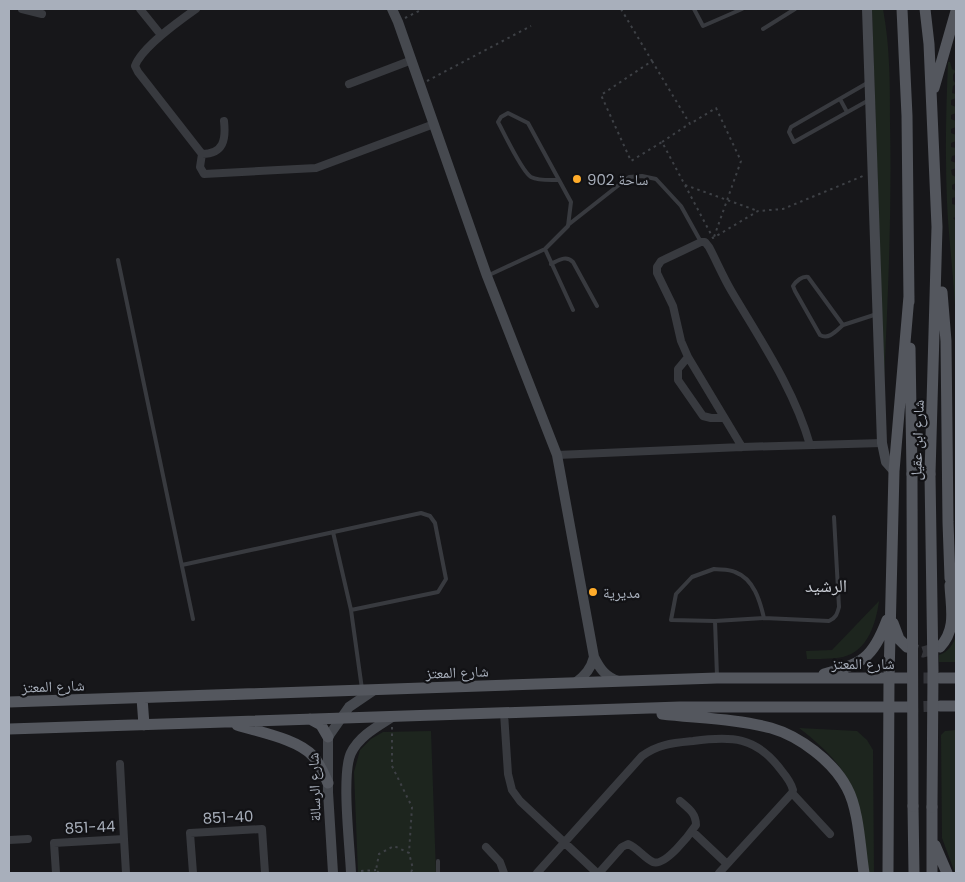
<svg xmlns="http://www.w3.org/2000/svg" width="965" height="882" font-family="Poppins,'Noto Naskh Arabic',sans-serif">
	<rect width="100%" height="100%" fill="#17171a"/>
	<path fill="#1d251e" d="M872,9H883C890,46 890,84 890,123C892,209 888,295 884,381Z
		M948,62H950L952,69L956,71L953,75V80L956,84L953,86L952,93L956,94V98L951,100V105L956,107V113L951,115V119L956,121V127L951,129V133L956,135V141L951,143V147L956,148V155L952,156L951,161L956,163V168L951,170L952,175L956,177V183L952,185V189L956,191V197L952,198V204L956,205V217L953,218L956,221V328C955,286 949,245 947,203C945,156 946,109 948,62Z
		M879,601C876,623 868,651 843,657C832,659 818,659 807,659L806,651L832,650Z
		M956,635V662H939V655C948,652 954,644 956,635Z
		M799,728L857,731L867,740L873,750L874,873H869C860,801 860,775 799,728Z
		M956,730V873H955L942,838L941,735L945,731Z
		M431,731L436,873H358L354,772L360,750L371,739L383,732Z"/>
	<g fill="none" stroke-linecap="round" stroke-linejoin="round">
		<path stroke="#34353a" stroke-width="11" stroke-dasharray="11 5.5" stroke-linecap="butt" d="M907,647L923,652L940,647
			M907,678H940
			M907,707L940,706"/>
		<path stroke="#3e4146" stroke-width="2" stroke-dasharray="2.5 4" stroke-linecap="butt" d="M621,9L652,61L601,95L631,161L662,142L713,238L758,211L783,209L863,176
			M405,18L423,9
			M652,61L690,124L716,108L741,161L714,237
			M427,81L531,26
			M662,142L689,124
			M685,185L758,211
			M392,727V766L412,807L409,853
			M361,871L376,870
			M379,873L376,870L379,854L394,846L409,853L413,869L410,873"/>
		<path stroke="#383a3f" stroke-width="4" d="M694,9L703,26L742,9
			M763,29L795,9
			M869,82L791,127L789,132L794,142L869,100
			M840,99L847,112
			M568,225L629,177L642,176L656,179L681,206L701,242
			M545,249L573,310
			M118,260L193,619
			M551,264C559,260 566,255 573,262L597,306
			M487,276L545,249L568,226L571,202L528,123L508,113L501,117L498,122C504,133 522,172 531,177C539,181 550,180 559,180
			M843,325C836,331 829,340 820,335L795,291L793,286C796,281 802,276 808,277L843,325L877,314
			M333,532L351,610L362,689
			M182,565L421,513L430,516L435,523L446,579L438,592L351,610
			M714,569C720,570 729,569 735,572C754,579 760,601 764,618L715,621L671,620L676,594L692,577Z
			M764,618L829,621C836,618 837,614 839,607L834,517
			M715,621L717,676
			M438,861V873"/>
		<path stroke="#383a3f" stroke-width="8" d="M22,9L42,14
			M140,9L161,35
			M196,9C179,21 142,47 135,66L138,72L202,154C224,154 226,139 224,121
			M349,84L412,60
			M202,154L200,167L204,174L316,168L434,124
			M688,357L678,369V380L703,416L711,418H724
			M742,447L688,357L681,341L673,306L657,273V267L661,261L701,242H705L709,247C717,262 723,277 732,292C761,341 794,389 810,445
			M557,455L742,447L882,443
			M504,713L508,774L512,790L520,801L597,873
			M120,764L124,839
			M792,793L830,834
			M692,831L727,864
			M9,840L28,839
			M486,847L500,862L504,873
			M56,873L54,843L124,839L126,873
			M193,873L190,833L262,829L265,873
			M537,873L642,756C658,744 673,743 693,741C731,736 756,736 781,770C786,776 791,782 793,790L792,793L719,873
			M599,873L622,847L628,844C638,848 644,858 653,862C665,867 690,834 696,825C696,813 688,808 680,801"/>
		<path stroke="#46494f" stroke-width="10" d="M392,9L398,22L487,276L557,455L594,657C600,669 605,676 618,681
			M867,9L882,443L886,462L894,471
			M575,683C585,676 591,669 594,657
			M333,873L328,792V737L349,707L374,690
			M351,873C350,847 341,774 351,753C359,736 378,726 392,717"/>
		<path stroke="#54575e" stroke-width="11" d="M902,9L907,116L909,302
			M925,9L929,44L937,227L930,474
			M934,88L956,11
			M942,292L946,341L948,522L950,578L956,594
			M910,348L912,474
			M893,623L899,639L907,647
			M940,647C957,629 951,608 950,585
			M824,674C862,663 872,660 887,620
			M940,678H956
			M142,698L144,725
			M9,702L717,678H907
			M940,706H956
			M662,714C696,718 738,719 771,728C799,736 833,761 847,788C859,810 860,848 864,873
			M310,719L321,725L328,737
			M237,725C259,732 298,739 313,756C320,764 324,774 328,783
			M9,729L680,707H907
			M913,806L914,873
			M932,807V873
			M935,845L947,873
			M888,873L889,678L894,471L909,296"/>
		<path stroke="#54575e" stroke-width="11" d="M912,474L913,806
			M930,474L933,671L932,807"/>
	</g>
	<g fill="#ffac2a" stroke="#121215" stroke-width="2">
		<circle cx="577" cy="179" r="5"/>
		<circle cx="593" cy="592" r="5"/>
	</g>
	<g text-anchor="middle" dominant-baseline="central" stroke-width="4.5" stroke-linejoin="round" paint-order="stroke">
		<g font-size="15" fill="#a8afbb" stroke="#121215" text-anchor="start">
			<text x="587" y="179">ساحة 902</text>
			<text x="603" y="592">مديرية</text>
		</g>
		<g font-size="15" fill="#a8afbb" stroke="#121215">
			<text transform="translate(917 440) rotate(-88)">شارع ابن عقيل</text>
			<text x="863" y="663">شارع المعتز</text>
			<text transform="translate(457 672) rotate(-2)">شارع المعتز</text>
			<text transform="translate(53 686) rotate(-2)">شارع المعتز</text>
			<text transform="translate(314 787) rotate(-92)">شارع الرسالة</text>
			<text transform="translate(228 817) rotate(-3)">851-40</text>
			<text transform="translate(90 827) rotate(-3)">851-44</text>
		</g>
		<g font-size="18" fill="#caced6" stroke="#121215">
			<text x="826" y="585">الرشيد</text>
		</g>
	</g>
	<rect width="965" height="882" fill="none" stroke="#a8afbb" stroke-width="20"/>
</svg>
